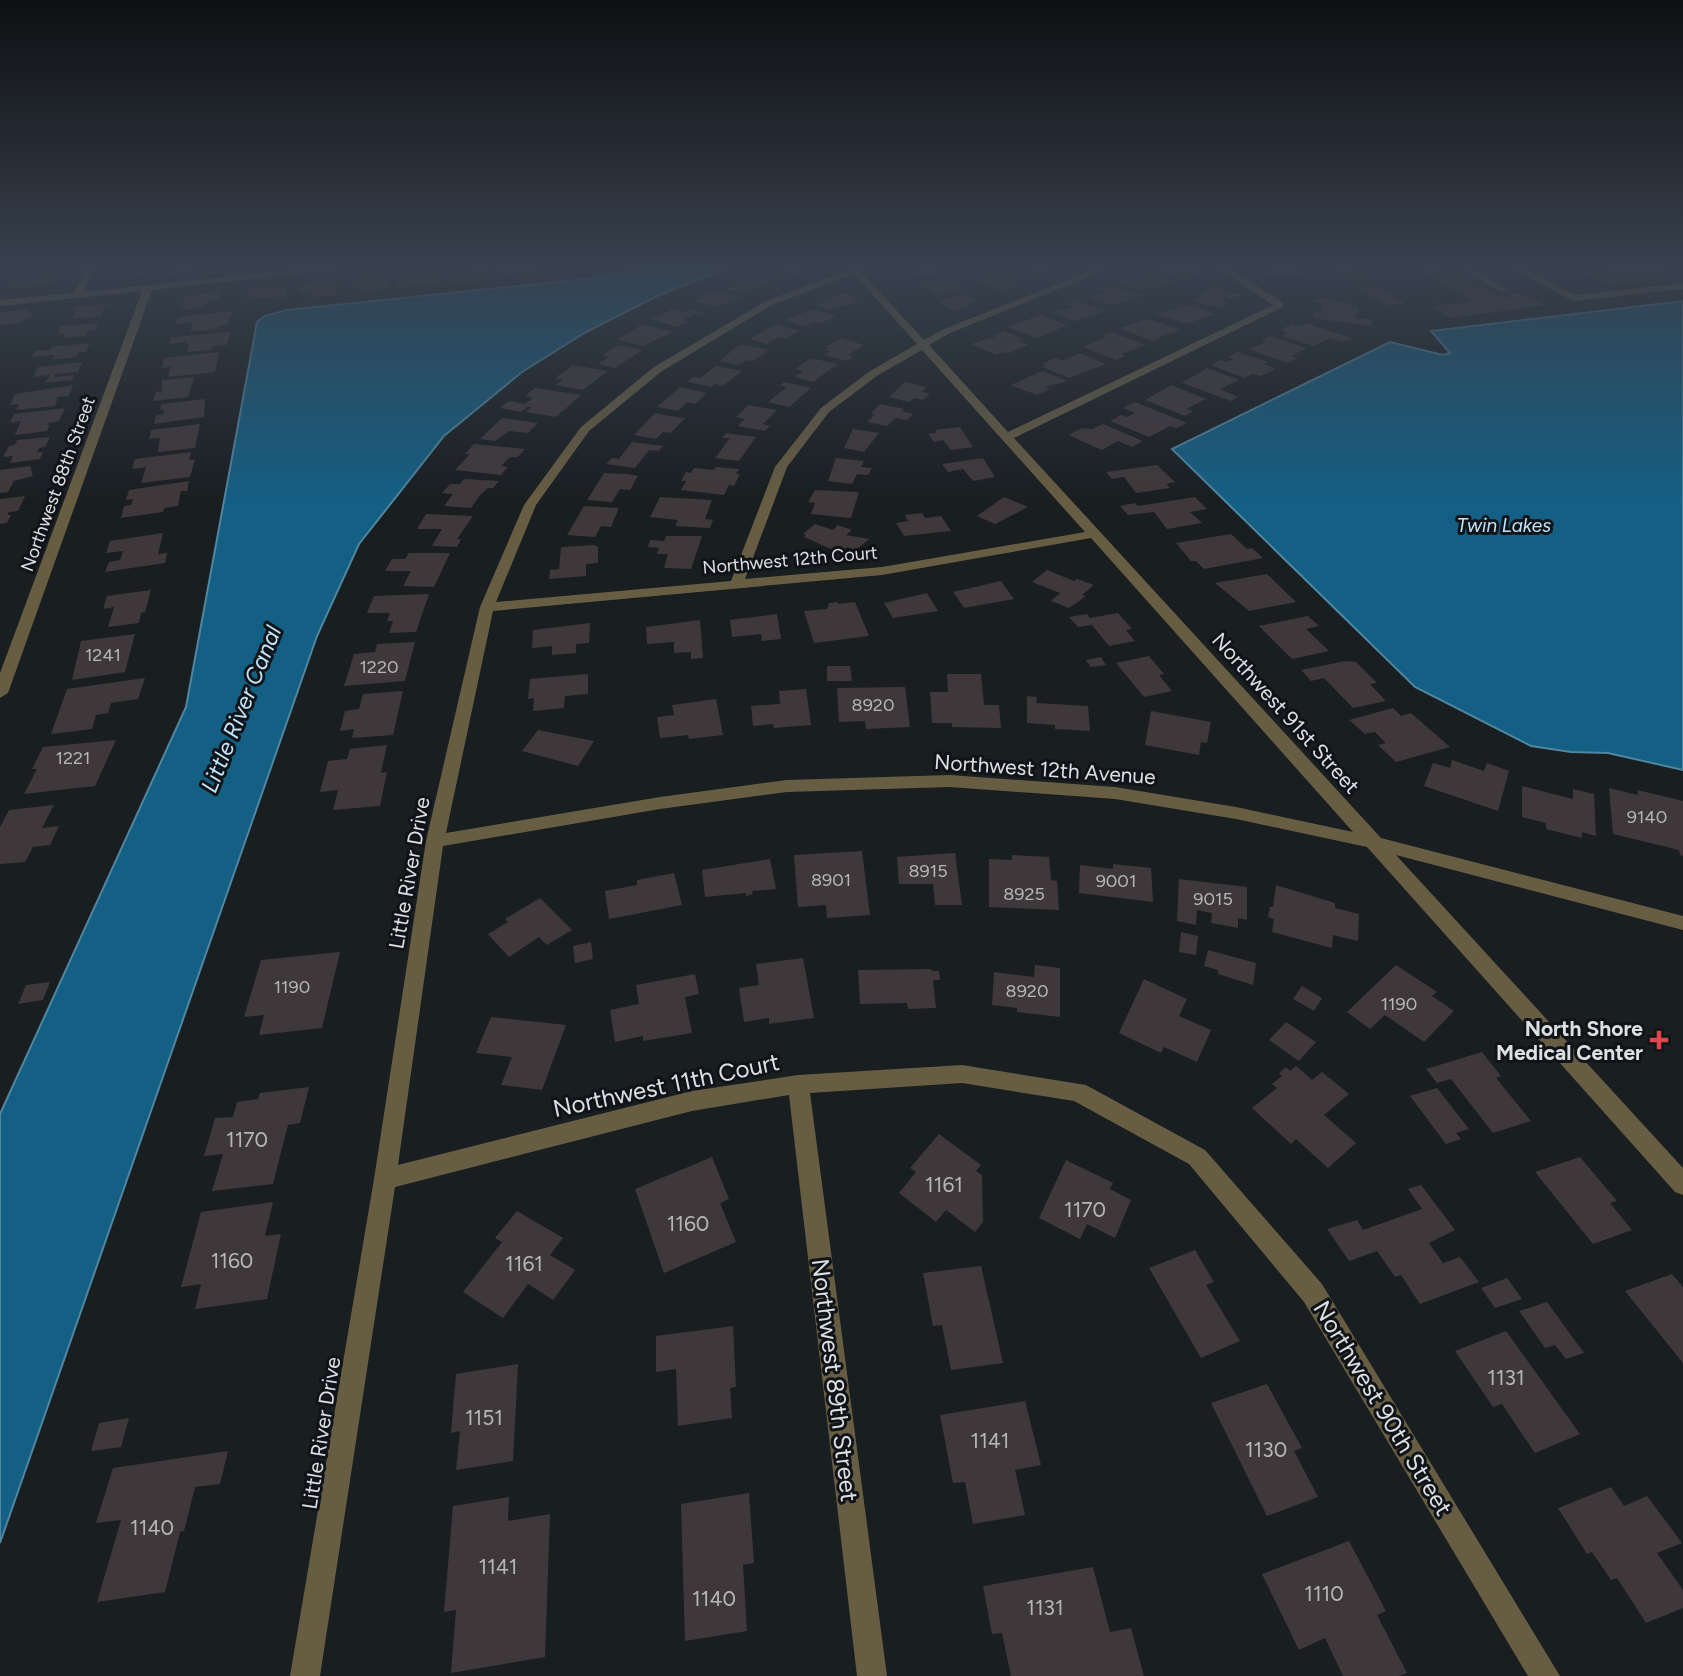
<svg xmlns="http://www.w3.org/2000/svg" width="1683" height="1676" font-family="Figtree,sans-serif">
	<rect width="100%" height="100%" fill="#191e21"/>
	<path fill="#145f84" stroke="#5086a0" stroke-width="2" d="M653,266H733L659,295L586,332L522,372L444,436L359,544L317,636L0,1543V1114L186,707L257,322L265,316L287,310L595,278Z
		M1683,301V770L1608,753L1571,752L1531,746L1415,687L1172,449L1390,342L1443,355L1450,353L1431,331Z"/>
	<path fill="#3f383a" d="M171,266H202L201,271L168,275Z
		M490,266L492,280L449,284L448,275L473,273L472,268Z
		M496,266H539L543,279L518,281L516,275H498Z
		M772,266H797L808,271L780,281L769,277L785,272Z
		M916,266H936L935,270L946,271L945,274H939V277L912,275Z
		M1027,266H1049L1056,269L1033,280L1016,274L1030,268Z
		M1162,266H1189L1205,271L1184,280L1153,270Z
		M1268,266H1297L1313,276L1271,277L1261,271L1273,269Z
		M1324,266H1351L1362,273L1368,272L1373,275H1367L1372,278L1349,281Z
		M1409,266H1438L1502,298L1511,297L1507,294L1513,293L1525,295L1546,305L1450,318L1431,307L1440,306L1435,303L1447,305L1474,301Z
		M1604,266H1673L1660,279L1610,285L1579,272L1607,268Z
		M147,268L146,274L142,277L117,279L120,273Z
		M441,270L442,284L398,288V277L428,274V271Z
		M1001,273L1019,279L1007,285L1014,287L1003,291L977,282L986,279L981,277L984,276Z
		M1150,273L1176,281L1158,289L1151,286L1141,290L1117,283L1129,278L1136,280Z
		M57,275L50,286L7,288L12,282Z
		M389,275V286L379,287V290L362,292V288L352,289V279Z
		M744,278L756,282L762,279L775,283L768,286L762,284L741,293L726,288Z
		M953,279L965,290L936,295L919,282Z
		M338,280L337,295L310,297L311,293L300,294L301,284Z
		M287,285L285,297L246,299L249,289Z
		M1110,285L1138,295L1141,296L1111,305L1089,297L1110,292L1101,289Z
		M1213,285L1228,289L1224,292L1241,295L1235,300L1225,298L1221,301L1228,302L1221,308L1193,302Z
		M1374,285L1406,303L1388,305L1356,287Z
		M718,291L740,298L715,307L695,301L703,298L698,296L708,292Z
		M220,292L218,300L207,301L205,307L180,310L185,296Z
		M844,293L859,299L854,301L859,302L830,310L815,305Z
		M968,295L976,302L966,303L971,307L953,311L937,300Z
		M1323,297L1358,307L1356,318L1372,320L1371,326L1312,318L1314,312L1319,313L1324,305L1312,301Z
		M1075,300L1107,311L1075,321L1051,312L1074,307L1065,304Z
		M106,304L101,316L71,319L76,310L70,311L72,307Z
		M1185,305L1193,306L1215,314L1186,324L1156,314Z
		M30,309L27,313H34L31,318L24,319L22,323L0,325V312Z
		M672,309L685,312L691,309L706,313L700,316L694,314L683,320L688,322L677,327L651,319Z
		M815,309L836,316L820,324L815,322L804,326L784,320Z
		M233,311L227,325L219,326L218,329L190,332L193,322L175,324L178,317Z
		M1041,315L1068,325L1037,338L1007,327Z
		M1148,319L1180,330L1171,334L1167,333L1153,341L1118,328Z
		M98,323L95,330L88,331L86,336L63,338L65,334H58L61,326Z
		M1306,323L1354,339L1342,342L1330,338L1314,346L1282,336L1287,333L1280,330L1292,324L1299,327Z
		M642,324L673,332L643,346L617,340Z
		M776,324L799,331L785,339L778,337L767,344L750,339Z
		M1004,331L1024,339L1018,341L1028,345L1009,353L1004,352L997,355L971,344L997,336L993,335Z
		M230,332L227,345L212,346L211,350L187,352L189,344L185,345L186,342L169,344L171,337Z
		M1110,332L1146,345L1121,354L1125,356L1116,360L1083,347L1106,337L1101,336Z
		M1270,336L1306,348L1292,356L1297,358L1288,363L1248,349L1267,342L1261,341Z
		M841,338L864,345L848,355L854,357L847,361L824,355L830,351L825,350L829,348L826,347Z
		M90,343L86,352H79L76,357L52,360L55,355L30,357L36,351L50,350L51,347Z
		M618,345L642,350L615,368L598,364L609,357L602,355Z
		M744,345L769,350L753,361L746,360L738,365L720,361L736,347Z
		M219,352L215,372L168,377L170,368L175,366L162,368L164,358Z
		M1238,352L1268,362L1264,364L1276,369L1261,376L1252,374L1245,378L1211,365L1221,360L1226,362L1234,359L1228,357Z
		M1079,353L1106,364L1069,378L1042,367L1046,365L1042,364L1055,358L1063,361Z
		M810,359L819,360L838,364L813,382L794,377L803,371L795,369Z
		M82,362L78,372L56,374L54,377L74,375L72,380L45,383L50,375L33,377L38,367Z
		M573,365L608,371L583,390L555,385L563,380L555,378Z
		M716,366L742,371L723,386L715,384L711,387L687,382L693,377L700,378Z
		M1207,368L1239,380L1220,389L1238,397L1231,401L1182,383Z
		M1042,371L1068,381L1045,387L1050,389L1037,395L1011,385Z
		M194,377L188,397L153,401L156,392L162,391V380Z
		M784,382L811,388L789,407L768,402L787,387L780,385Z
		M905,382L927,387L922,392L930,394L923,400L914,398L909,402L889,397Z
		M73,385L69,396L58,397L55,406L16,410L19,404L10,405L15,394Z
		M1171,385L1206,399L1186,409L1194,411L1185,416L1145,400Z
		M680,387L707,393L695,404L687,402L678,411L657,407Z
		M535,388L581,395L556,417L526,412L532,407H527L521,412L500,408L509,401L525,404L533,398L525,396Z
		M205,399L204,417L154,424L156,415L163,414L164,409L160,410L161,404Z
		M1135,402L1187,423L1177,428L1170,426L1149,437L1110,421L1121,415L1127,417L1135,413L1123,408Z
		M880,404L904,409L902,411L913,414L907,420L896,418L887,426L867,422L875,414L871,413Z
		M748,405L777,410L763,424L770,426L765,431L738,426L745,419L736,417Z
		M65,408L59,421L48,423L47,425H50L47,431L17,435L15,434L21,421L10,423L14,414Z
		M655,413L670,416L685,418L671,433L663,432L656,439L634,435Z
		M502,418L538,423L528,433L509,431L495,441L480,439Z
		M200,424L195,448L158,452L160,438L149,439L151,430Z
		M1103,424L1143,441L1132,447L1118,441L1102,450L1068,435L1082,428L1092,429Z
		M960,427L973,447L951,450L943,440L934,442L928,434L937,433L935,430Z
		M853,429L879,433L864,452L844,448Z
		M726,433L756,437L739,461L715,458L730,438H722Z
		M50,437L45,447L39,448L37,452H43L40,459L10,463L13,456L3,457L9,446L15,445L17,440Z
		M632,442L663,446L659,451L649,450L635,468L606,464L612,458L619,459Z
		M474,444L525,449L518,457H510L501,466L508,467L501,475L455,470L470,454H465Z
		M191,452L189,460L195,459L190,477L141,483L146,467L132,469L135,459Z
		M836,458L864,461L861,467L872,468L868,475L857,474L852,484L828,481Z
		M983,458L995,477L973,481L963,469L948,472L942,464Z
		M1157,465L1175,482L1166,484L1170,488L1136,493L1124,477L1112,479L1106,472Z
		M30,466L33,476L14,481L8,492L0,493V470Z
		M716,467L739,469L736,474H740L734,486L729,485L724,495L681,490L686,481H681L686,472L691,473L694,468L714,470Z
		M604,473L628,474L638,476L630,490L620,489L612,502L587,500Z
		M464,479L499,481L493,488H488L480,495L471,508L444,506L453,494L442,493L450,484H460Z
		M189,481L187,491H181L178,506L164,508L163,512L121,518L124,506L131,505L133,499L126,500L129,490Z
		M815,490L859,492L851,518L811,514L815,503L808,502Z
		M25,496L18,511L9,512L7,515H11L7,523L0,524V499Z
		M660,497L712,500L705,519L713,520L710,528L675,526L678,520L650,517Z
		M1004,497L1028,507L995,524L977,516Z
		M1195,497L1207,509L1190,512L1202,523L1167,529L1154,512L1128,515L1120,506L1135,503L1138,506Z
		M584,506L619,508L611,527L601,526L595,537L567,535Z
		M922,513L925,518L941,516L951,531L904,536L896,523L908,521L905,515Z
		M426,514L473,516L457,539H461L457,547L432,546L442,529H417Z
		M815,524L833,530L838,525L852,530L846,535L869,539L856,550L847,547L840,553L804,537L806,535L803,534Z
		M163,533L158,554L167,553L165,563L105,572L109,562L120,560L123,551L106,553L110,541Z
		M1231,534L1247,549L1252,548L1263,558L1204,569L1196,561H1191L1176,543Z
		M666,536H702L691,569L664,568L668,554H657L659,548L648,547L650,540L664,541Z
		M594,545L598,547V563L586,564V576L549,579L550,570L559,569L561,547Z
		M409,553H450L434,587L403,586L411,571H385L392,559H405Z
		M1047,570L1074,581L1077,579L1094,585L1082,595L1086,596L1069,608L1051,601L1060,593L1032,582Z
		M1267,574L1296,602L1249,611L1215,583Z
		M1001,581L1014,599L964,608L953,592Z
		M151,590L145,612L141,613L139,623L108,627L114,607L103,609L107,596Z
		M927,593L938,611L893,618L884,603Z
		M429,594L416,632L389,633L393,621H387L390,613H367L374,596Z
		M838,602V604L855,602L869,636L814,643L804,611L827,609L829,603Z
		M1118,613L1132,629L1126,630L1135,641L1109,646L1092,625L1078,627L1069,617L1087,614L1090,618Z
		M777,614L781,639L762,641L761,634L732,637L730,620Z
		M1308,616L1319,626L1306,629L1329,651L1292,659L1259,626Z
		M700,620L703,658L691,659V652L674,653V642L647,644L646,627Z
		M590,623L589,643L576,644V653L552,655V646L532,648L533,630Z
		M135,634L125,672L72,680L81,641Z
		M415,642L405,681L344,686L354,654L375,652L377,644Z
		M1149,656L1164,674L1159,675L1172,691L1144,697L1116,663Z
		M1101,657L1106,665L1091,667L1086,660Z
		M1346,661L1356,662L1377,683L1370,684L1386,701L1353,708L1324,678L1311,681L1301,670Z
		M827,666H850L852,681H827Z
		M588,674V694L565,696L564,708L533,711L534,698L528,699L530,679Z
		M947,674H981L984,705H999L1001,728L952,727V723H932L930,692H948Z
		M145,678L138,699L111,703L108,713L96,715L92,729L51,734L67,689Z
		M905,687L910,727L866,729L865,721L839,722L837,688Z
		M806,689L811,725L774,728L773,724L753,726L751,706L780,704L779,691Z
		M403,691L393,735L352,738L354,729L340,731L345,711L359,709L363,694Z
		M1027,696L1037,697L1036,703L1088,706L1090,731L1055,729V725L1027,723Z
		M716,699L723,735L689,739L688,735L660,738L657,717L674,715L672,705Z
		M1393,708L1401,716L1411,713L1450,747L1396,762L1378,745L1386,743L1375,732L1365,734L1349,720Z
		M1151,711L1211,722L1207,743L1201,742L1199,755L1145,745Z
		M538,730L594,741L578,766L522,751Z
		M116,740L95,786L24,794L37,769H32L43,747Z
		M387,745L381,773L387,772L380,806L333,810L338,790L320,792L328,761L347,759L350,749Z
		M1452,760L1484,771L1487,763L1509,771L1498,811L1424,786L1433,763L1450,768Z
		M1522,786L1573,799V789L1594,794L1596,836L1582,832V838L1546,829V823L1522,817Z
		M1609,788L1638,795L1637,790L1683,801V856L1680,855L1679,850L1613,834Z
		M54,805L42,828L59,826L50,845L33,847L25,862L0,864V827L9,810Z
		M862,851L870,915L827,918L826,905L798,907L794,855Z
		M955,853L962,905H935L933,884H899L897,857Z
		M1012,855L1049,857L1051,880L1057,881L1059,910L989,907V859L1012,860Z
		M770,859L776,889L752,891L753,894L746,896V893L705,897L702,870Z
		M1113,864L1151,868L1153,902L1079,893L1080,865L1113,869Z
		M674,873L682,905L609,919L605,891L637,885V880Z
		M1179,879L1247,887V920L1238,918V928L1211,923L1212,913L1197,910L1196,925L1177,921Z
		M1276,885L1335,903V908L1359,914L1358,941L1333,935L1332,948L1272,932L1274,919L1268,917L1270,907H1273Z
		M540,898L572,930L547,945L539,937L509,957L488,934L508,922L505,919Z
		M1181,932L1198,936L1196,955L1179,952Z
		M591,942L593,959L575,963L573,946Z
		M1208,950L1256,963L1253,985L1218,974V970L1204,966Z
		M340,952L322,1028L259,1035L264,1015L244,1017L261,960Z
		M803,958L814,1018L769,1024V1018L744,1022L739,988L759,985L756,964Z
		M1035,965L1060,968V1017L1017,1012V1008L992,1005L994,972L1034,977Z
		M1396,965L1437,992L1432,996L1454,1011L1424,1042L1385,1015L1370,1029L1347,1012Z
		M931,969L932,971H939L940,980H933L936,1008L908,1009L907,1003L860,1004L858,970Z
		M695,974L699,994L685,997L692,1033L643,1041V1036L615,1042L610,1010L639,1004L636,985Z
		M1144,979L1187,999L1179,1016L1211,1030L1197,1062L1164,1047L1161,1053L1119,1033Z
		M50,982L43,1000L18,1004L26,985Z
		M1302,986L1322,998L1314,1011L1293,999Z
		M491,1017L566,1025L542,1090L501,1085L512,1057L476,1053Z
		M1286,1022L1316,1042L1299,1061L1269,1040Z
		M1482,1052L1501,1076L1496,1078L1531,1121L1493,1133L1451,1079L1437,1083L1426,1069Z
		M1296,1066L1312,1080L1322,1072L1349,1094L1324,1115L1356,1143L1328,1168L1296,1139L1291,1144L1252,1108L1277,1088L1272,1084L1282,1076L1279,1073L1286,1067L1290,1071Z
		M309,1087L300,1123L288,1125L273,1184L212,1191L223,1154L204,1156L215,1118L233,1117L237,1102L258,1099L260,1093Z
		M1437,1088L1469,1129L1456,1133L1461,1139L1446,1144L1410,1096Z
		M939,1134L981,1165L976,1171L982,1175L983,1222L975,1232L946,1210L936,1222L899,1193L916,1172L910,1168Z
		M712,1157L729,1199L720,1203L736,1242L664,1273L635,1189Z
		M1580,1157L1617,1201L1610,1203L1632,1230L1593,1244L1535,1172Z
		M1066,1160L1113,1183L1110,1189L1131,1200L1115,1238L1087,1224L1080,1239L1039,1218Z
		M1421,1185L1455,1230L1429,1243L1443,1263L1460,1257L1479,1282L1420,1304L1401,1275L1395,1277L1377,1251L1349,1261L1327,1229L1357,1220L1363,1230L1422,1209L1408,1189Z
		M273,1202L265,1236L281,1234L267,1299L195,1309L201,1284L181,1287L201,1212Z
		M517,1211L563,1238L550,1255L575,1270L553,1300L528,1284L503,1318L463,1292L502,1242L495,1238Z
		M1195,1250L1214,1282L1206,1285L1240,1341L1201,1358L1149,1268Z
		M981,1266L1003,1363L951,1370L942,1325L933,1326L923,1273Z
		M1672,1274L1683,1287V1363L1625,1291Z
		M1507,1278L1522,1299L1495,1308L1481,1288Z
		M1547,1302L1584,1353L1566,1359L1555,1345L1545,1348L1519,1311Z
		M733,1326L736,1387L730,1388L732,1418L678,1426L676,1369L656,1372V1336Z
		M1506,1331L1580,1434L1535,1453L1502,1404L1493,1407L1455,1351Z
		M518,1364L513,1461L456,1470L460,1431L451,1433L456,1374Z
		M1267,1384L1302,1448L1294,1451L1318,1497L1267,1516L1211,1403Z
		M1025,1401L1041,1465L1015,1470L1025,1515L973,1524L965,1482L953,1483L940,1415Z
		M129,1418L121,1447L91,1451L99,1423Z
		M228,1451L220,1484L195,1487L184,1531L180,1532L165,1592L97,1602L121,1520L96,1523L113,1468Z
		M1611,1487L1624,1506L1647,1496L1682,1543L1657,1553L1683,1590V1608L1646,1623L1617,1578L1611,1580L1592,1552L1587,1554L1558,1508Z
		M749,1493L754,1563L743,1565L747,1631L685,1641L681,1504Z
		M509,1497L508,1521L550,1514L545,1657L451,1673L456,1610L444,1612L453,1506Z
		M1349,1541L1386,1611L1377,1615L1407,1673L1399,1676H1343L1325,1638L1299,1650L1262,1574Z
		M1093,1567L1110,1632L1131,1628L1144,1676H1011L1002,1633L992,1634L983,1586Z"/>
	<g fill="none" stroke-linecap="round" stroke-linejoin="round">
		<path fill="#675d43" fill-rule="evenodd" d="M86,266H95L84,292L330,266H364L152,290L8,693L0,698V673L142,291L0,306V300L74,293Z
			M860,266H873L861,272L924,340L944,329L1103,266H1116L950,333L929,345L1008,432L1273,305L1215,266H1226L1283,303V307L1014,438L1381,838L1683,916V930L1396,855L1683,1168V1195L1675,1192L1367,847L1236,819L1115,799L950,787L787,792L660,809L443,846L398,1165L692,1091L798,1075L962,1065L1086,1085L1205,1150L1322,1284L1560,1676H1528L1304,1302L1189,1164L1074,1101L962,1083L810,1093L887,1676H857L789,1095L692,1111L395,1187L320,1676H290L374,1179L426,841L480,607L524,505L581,427L654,367L766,301ZM854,274L917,344L870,371L821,408L775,467L731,581L496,602L536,505L589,431L662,371L772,305ZM922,350L1085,532L882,567L745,579L787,467L829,412L878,375ZM1091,538L1353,832L1236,807L1115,787L950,775L787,780L660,797L446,833L493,611L882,575Z
			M1456,266H1467L1509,290L1501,292Z
			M1507,266H1519L1575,295L1683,283V289L1574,301Z"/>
	</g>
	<linearGradient id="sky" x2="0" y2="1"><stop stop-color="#0e1012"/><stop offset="0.53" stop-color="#38414e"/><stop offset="1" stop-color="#38414e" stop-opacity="0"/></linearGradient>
	<rect width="1683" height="501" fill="url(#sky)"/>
	<path fill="#e0444e" stroke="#101418" stroke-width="2.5" d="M1655.5 1029.5h7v7h7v7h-7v7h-7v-7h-7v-7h7z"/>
	<g text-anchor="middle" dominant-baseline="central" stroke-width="6" stroke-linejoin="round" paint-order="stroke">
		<g font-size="18" fill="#dde0e3" stroke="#101418">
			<text transform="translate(58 484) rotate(-70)">Northwest 88th Street</text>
			<text transform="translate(790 560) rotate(-5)">Northwest 12th Court</text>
		</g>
		<g font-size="18" fill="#b6b6b9">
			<text x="103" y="655">1241</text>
			<text x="379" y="667">1220</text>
			<text x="873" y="705">8920</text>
			<text x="73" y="758">1221</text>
			<text x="1647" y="817">9140</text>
			<text x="928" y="871">8915</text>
			<text x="831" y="880">8901</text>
			<text x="1116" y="881">9001</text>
			<text x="1024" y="894">8925</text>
			<text x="1213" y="899">9015</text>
			<text x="292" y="987">1190</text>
			<text x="1027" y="991">8920</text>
			<text x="1399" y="1004">1190</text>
		</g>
		<g font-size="19" font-style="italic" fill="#c1e4fb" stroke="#101418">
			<text x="1504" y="525">Twin Lakes</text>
		</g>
		<g font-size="21" fill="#dde0e3" stroke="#101418">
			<text transform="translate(1286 713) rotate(48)">Northwest 91st Street</text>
			<text transform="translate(1045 769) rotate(4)">Northwest 12th Avenue</text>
			<text transform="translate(409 873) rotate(-80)">Little River Drive</text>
			<text transform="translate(321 1433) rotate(-81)">Little River Drive</text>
		</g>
		<g font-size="21" font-weight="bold" fill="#dde0e3" stroke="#101418" text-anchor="end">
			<text x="1643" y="1028">North Shore<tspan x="1643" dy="24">Medical Center</tspan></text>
		</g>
		<g font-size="21" fill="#b6b6b9">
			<text x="247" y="1139">1170</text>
			<text x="944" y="1184">1161</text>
			<text x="1085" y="1209">1170</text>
			<text x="688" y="1223">1160</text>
			<text x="232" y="1260">1160</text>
			<text x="524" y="1263">1161</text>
			<text x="1506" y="1377">1131</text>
			<text x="484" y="1417">1151</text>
			<text x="990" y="1440">1141</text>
			<text x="1266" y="1449">1130</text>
			<text x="152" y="1527">1140</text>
			<text x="498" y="1566">1141</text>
			<text x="1324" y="1593">1110</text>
			<text x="714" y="1598">1140</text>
			<text x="1045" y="1607">1131</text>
		</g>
		<g font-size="23" font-style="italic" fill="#c1e4fb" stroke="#101418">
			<text transform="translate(241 709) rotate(-68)">Little River Canal</text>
		</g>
		<g font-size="24" fill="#dde0e3" stroke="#101418">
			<text transform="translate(666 1085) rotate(-12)">Northwest 11th Court</text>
			<text transform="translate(835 1380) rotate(83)">Northwest 89th Street</text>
			<text transform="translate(1383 1408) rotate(59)">Northwest 90th Street</text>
		</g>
	</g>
</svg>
